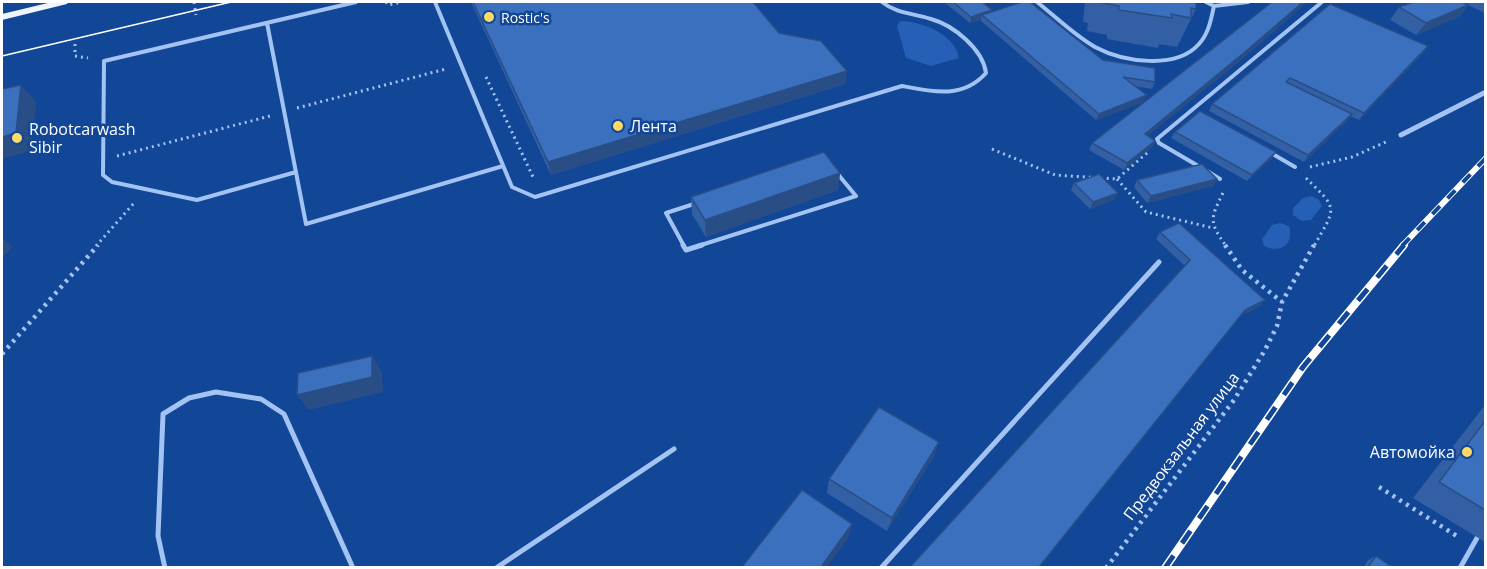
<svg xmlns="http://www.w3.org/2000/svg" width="1487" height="569" font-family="'Open Sans',sans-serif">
	<rect width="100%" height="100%" fill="#124697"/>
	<path fill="#255fb6" d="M900,21C921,21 955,34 959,58L931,66L906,58L897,26Z
		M1312,196L1319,200L1322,206L1311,220L1302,221L1293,215V208L1303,198Z
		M1280,223L1289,226C1295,244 1280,254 1264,246L1262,239L1272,225Z"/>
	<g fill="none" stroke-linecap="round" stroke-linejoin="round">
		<path stroke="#a3c3f3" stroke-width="3" stroke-dasharray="2 4" stroke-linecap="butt" d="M194,2L196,15
			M386,2L388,5L402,2
			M75,44V56L88,58
			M486,77L534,179
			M297,108L446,69
			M992,149L1055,175L1117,179L1147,153
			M117,156L270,116
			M1310,167L1352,157L1388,141
			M1306,178C1339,210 1336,207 1314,246
			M1117,179L1146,212L1213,228
			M1223,193C1210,219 1209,222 1226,246
			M96,246L135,202"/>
		<path stroke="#a3c3f3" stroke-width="4.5" stroke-dasharray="3 5" stroke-linecap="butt" d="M1225,245L1242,270L1282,302
			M2,354L98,245
			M1379,487L1460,538
			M1106,568L1234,400L1265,350L1277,326L1282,302L1314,245"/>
		<path stroke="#a3c3f3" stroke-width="4" d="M435,2L512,187L535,197L902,86C933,92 963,99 986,73C983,49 953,25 931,19C913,13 897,14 882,2
			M1037,2C1056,17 1074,35 1095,47C1123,62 1176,70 1199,44C1209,33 1211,19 1214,6L1248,2
			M1206,2L1214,6
			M267,23L306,224L503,166
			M1271,153L1295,167
			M1200,167L1159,143L1157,139L1322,2
			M1207,171L1220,179
			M296,172L197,200L112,182L103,175L104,61L356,2
			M684,246L666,213L827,161L856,196L698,246"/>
		<path stroke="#a3c3f3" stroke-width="5" d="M683,245L686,250L702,245
			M165,568L158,536L163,414L189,398L216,392L261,399L284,414L353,568
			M496,568L674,449
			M881,568L1159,262
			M1460,568L1477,538"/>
		<path stroke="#a3c3f3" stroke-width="5" d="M1401,135L1486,92"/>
		<path fill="#eff5ff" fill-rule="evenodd" d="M52,2H68L67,4L2,20V14Z"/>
		<path stroke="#fff" stroke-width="1.5" d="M2,56L231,2"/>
		<defs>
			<path id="rail-far1" d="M1402,246L1486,158"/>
			<path id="rail" d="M1165,568L1303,367L1404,245"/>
		</defs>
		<use href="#rail-far1" stroke="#fff" stroke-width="6"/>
		<use href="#rail" stroke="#fff" stroke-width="8"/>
		<use href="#rail-far1" stroke="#124697" stroke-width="4" stroke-dasharray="11" stroke-linecap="butt"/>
		<use href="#rail" stroke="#124697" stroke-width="5" stroke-dasharray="15" stroke-linecap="butt"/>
	</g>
	<path fill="#3360a4" d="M471,2H753L779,33L845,84L551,175Z
		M944,2H982L992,10L991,12L1155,82L1152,89L1134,86L1143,102L1096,120L981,21V19L970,23Z
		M1085,2H1196V9L1177,47L1159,44L1158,48L1107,39V35L1087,31L1088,23L1083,22Z
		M1272,2H1307L1242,59L1147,136L1155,141L1152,147L1124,170L1089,150L1092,143Z
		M1414,2H1485V13L1468,5L1459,17L1416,35L1390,20L1399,7Z
		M1330,4L1428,46L1423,53L1359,120L1350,116L1347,121L1304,162L1209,111L1212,104Z
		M1175,132L1272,158L1247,181L1171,138Z
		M840,173L838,190L706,237L692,214L691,197Z
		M1217,179L1213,186L1147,203L1134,187L1137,180Z
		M1074,183L1115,199L1090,209L1071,190Z
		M1160,232L1260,306L1240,316L1039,567H911L1185,266L1156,239Z
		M1485,405V542L1413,498Z
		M934,456L887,531L827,493L829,479Z
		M1376,556L1392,567H1364L1368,560Z"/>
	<path fill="#294e86" d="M1303,2H1307L1242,59L1141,141L1145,134Z
		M1468,5L1459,17L1416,35L1426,23Z
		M992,10L990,16L982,15L981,19L970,23L971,17Z
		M1428,46L1423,53L1359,120L1364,113Z
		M847,71L845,84L551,175L548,162Z
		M21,85L36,102L32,151L2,159V137Z
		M1147,95L1143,102L1096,120L1099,114Z
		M1352,114L1347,121L1304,162L1308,155Z
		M1155,141L1152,147L1124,170L1127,163Z
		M1276,152L1272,158L1247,181L1252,175Z
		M840,173L838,190L706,237L705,220Z
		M1217,179L1213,186L1147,203L1151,196Z
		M1118,193L1115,199L1090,209L1093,202Z
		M2,237L13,247L2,258Z
		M1265,300L1260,306L1240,316L1245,310Z
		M372,356L382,372L383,392L309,410L297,395Z
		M939,442L934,456L887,531L892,518Z
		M852,524L849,537L827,567H821Z"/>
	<path fill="#3b70bf" stroke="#294e86" stroke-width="1.5" d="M473,2H753L779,33L821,41L847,71L548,162Z
		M953,2H982L992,10L971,17Z
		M1022,2H1030L1103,60L1155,68V82L1123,77L1147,95L1099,114L982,15Z
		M1098,2H1196V9L1191,8V18L1171,14L1172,18L1119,10V6Z
		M1272,2H1303L1245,52L1145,134L1155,141L1127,163L1092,143Z
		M1414,2H1462L1468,5L1426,23L1399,7Z
		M1330,4L1428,46L1364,113L1290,78L1286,82L1352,114L1308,155L1212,104Z
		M21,85L16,133L2,137V89Z
		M1200,111L1276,152L1252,175L1175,132Z
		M824,152L840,173L705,220L691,197Z
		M1202,164L1217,179L1151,196L1137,180Z
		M1099,174L1118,193L1093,202L1074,183Z
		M1179,223L1265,300L1245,310L1039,567H913L911,566L1190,260L1160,232Z
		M372,356V377L297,395L298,373Z
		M879,407L939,442L892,518L829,479Z
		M1485,421V510L1439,482Z
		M802,490L852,524L821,567H742Z
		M1376,556L1392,567H1368Z"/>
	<g fill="#ffda65" stroke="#124697" stroke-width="2">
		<circle cx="489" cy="17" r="6"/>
		<circle cx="618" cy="126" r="6"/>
		<circle cx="17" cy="138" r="6"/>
		<circle cx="1467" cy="452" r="6"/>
	</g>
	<g text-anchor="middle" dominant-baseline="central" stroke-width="5" stroke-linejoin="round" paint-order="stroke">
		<g font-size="14" fill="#fff" stroke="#124697" text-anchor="start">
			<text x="501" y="17">Rostic's</text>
		</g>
		<g font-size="16" fill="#fff" stroke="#124697" text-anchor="start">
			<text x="630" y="126">Лента</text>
			<text x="29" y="129">Robotcarwash<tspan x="29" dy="18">Sibir</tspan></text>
			<text x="1455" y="452" text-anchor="end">Автомойка</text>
		</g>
		<g font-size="16" fill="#fff" stroke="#124697">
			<text transform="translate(1181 446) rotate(-53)">Предвокзальная улица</text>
		</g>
	</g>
	<rect width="1487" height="569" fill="none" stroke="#ffffff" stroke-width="6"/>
</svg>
